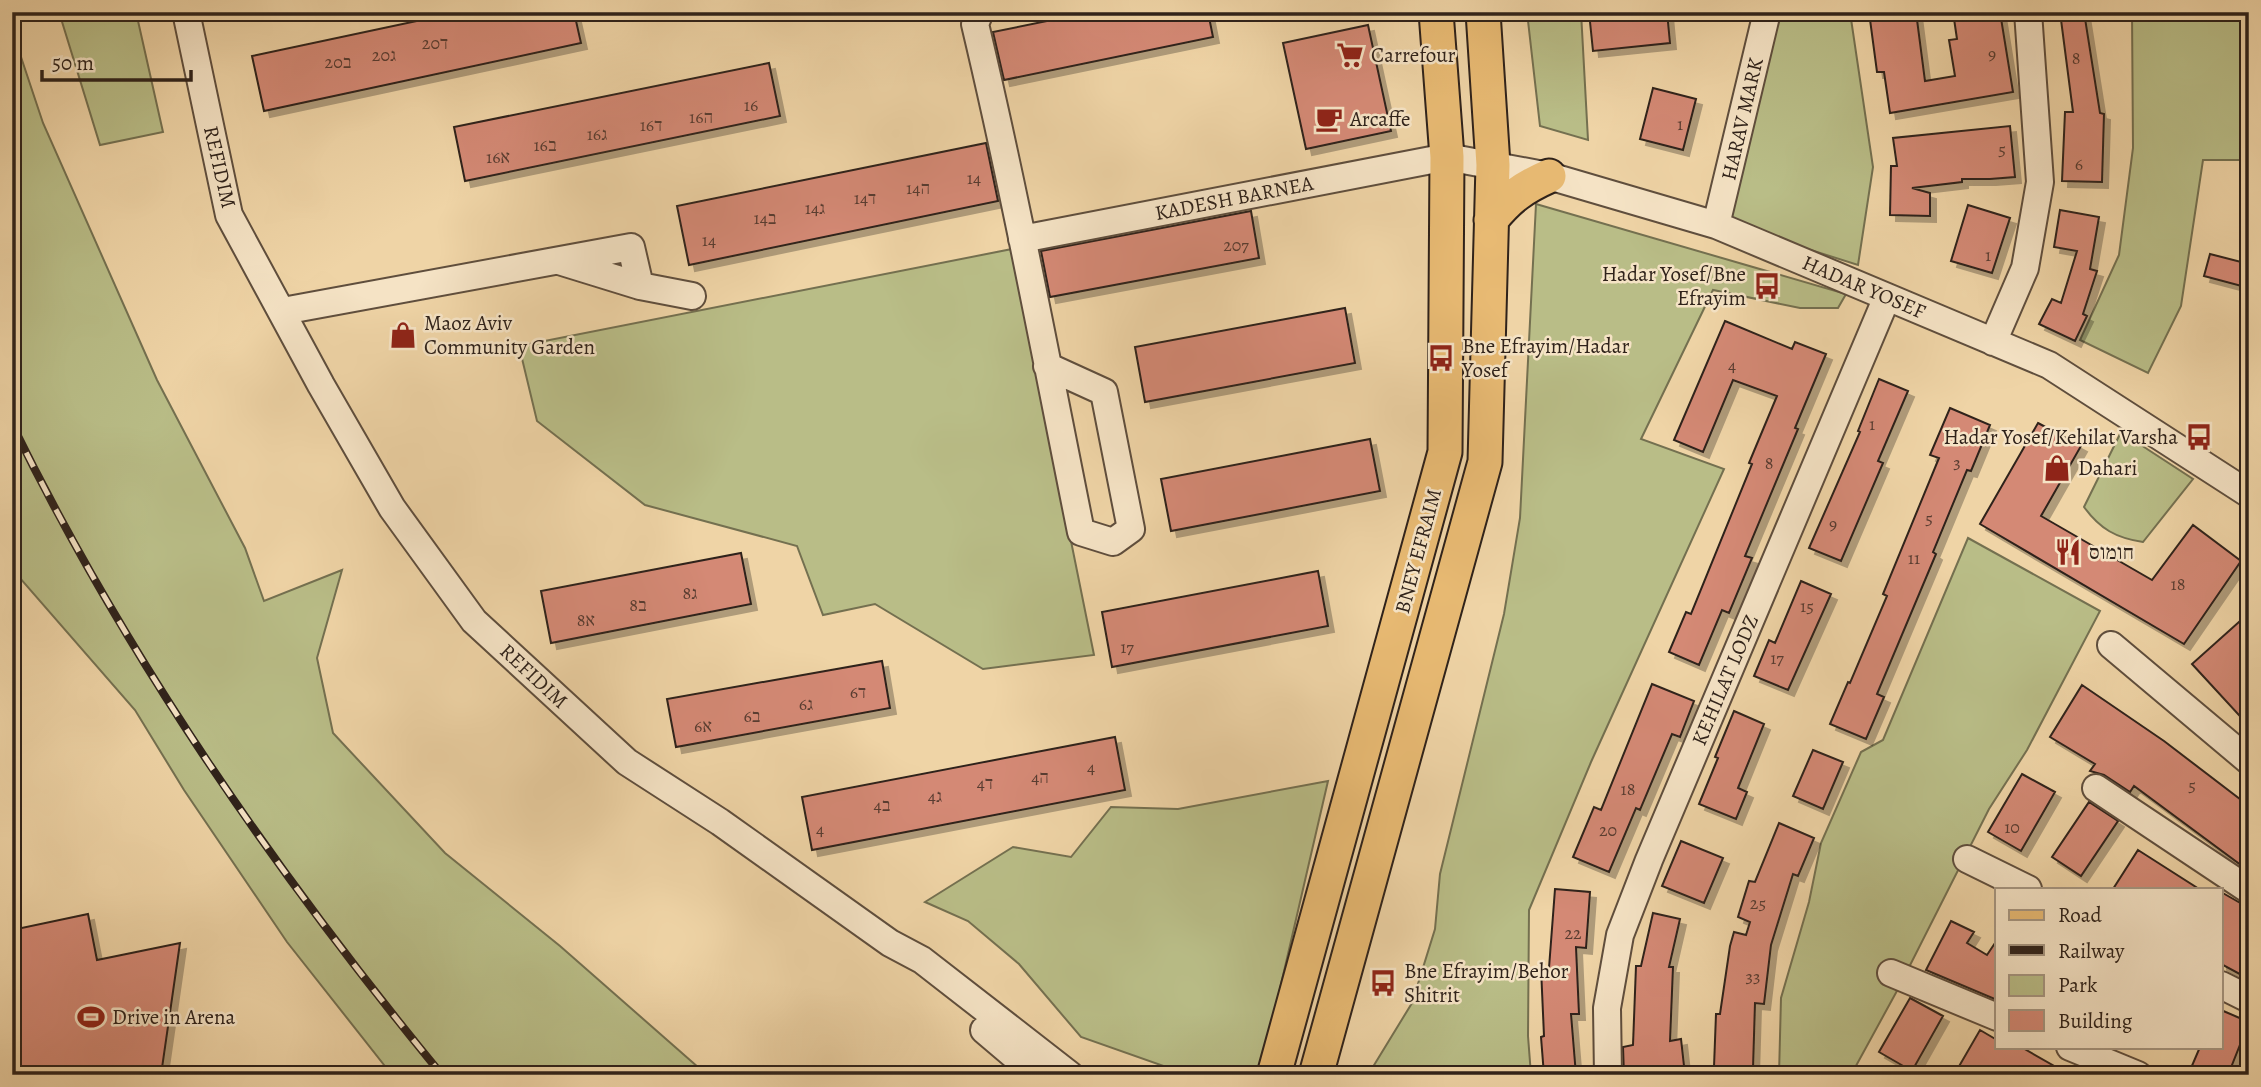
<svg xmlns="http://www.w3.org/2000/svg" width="2261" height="1087" font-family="Alegreya,'Frank Ruhl Libre',serif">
	<defs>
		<filter id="shadow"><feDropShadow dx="6" dy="6" stdDeviation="0" flood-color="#0004"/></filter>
	</defs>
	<rect width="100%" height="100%" fill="#efd4a6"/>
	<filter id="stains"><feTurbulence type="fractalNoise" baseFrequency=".00286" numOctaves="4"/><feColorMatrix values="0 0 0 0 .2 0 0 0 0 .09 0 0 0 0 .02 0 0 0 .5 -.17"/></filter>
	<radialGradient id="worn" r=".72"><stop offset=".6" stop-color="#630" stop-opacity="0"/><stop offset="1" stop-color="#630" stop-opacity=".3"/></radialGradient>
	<path fill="#b9bd87" stroke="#747050" stroke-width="2" d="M59,12H136L163,132L100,145Z
		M1527,12H1581L1588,140L1540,126Z
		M1778,12H1850L1873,167L1858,265L1729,224Z
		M2132,12H2249V160H2203L2181,306L2148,373L2080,340L2119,255L2133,148Z
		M12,30L43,123L157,380L245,548L264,601L342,570L317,658L333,733L445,853L560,946L707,1075H392L287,942L184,790L135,710L12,569Z
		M1536,204L1846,294L1838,308H1800L1713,290L1641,439L1724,469L1591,762L1529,910L1528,1036L1531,1075H1368L1412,1003L1435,929L1440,874L1504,614L1520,518Z
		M1012,249L1094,655L983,669L875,604L823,615L797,546L645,505L537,421L519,346Z
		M2121,432L2193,479L2143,542C2116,538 2100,529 2084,507Z
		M1968,538L2100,611L2027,750L1989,809L1898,989L1851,1075H1779L1781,998L1809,902L1821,843L1861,752L1883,740Z
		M1328,781L1260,1075H1189L1081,1037L1019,964L968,921L925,902L1013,847L1071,857L1111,807L1178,809Z"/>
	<path fill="#d48975" stroke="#2f221a" stroke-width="2" filter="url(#shadow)" d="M459,12H574L581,43L264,111L252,56Z
		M1091,12H1208L1213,37L1004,80L993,32Z
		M1589,12H1667L1670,43L1593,51Z
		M1869,12H1916L1925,81L1955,76L1949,40L1957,39L1953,12H2000L2013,92L1890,113L1884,72H1877Z
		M2060,12H2084L2100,113L2104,114L2102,182L2062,181L2065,112H2073Z
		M1368,25L1391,131L1306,149L1283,43Z
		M769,63L780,116L465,181L454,127Z
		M1653,88L1696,99L1683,150L1640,139Z
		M2010,126L2015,177L1990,179H1962V182L1912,188L1930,193V216L1890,215L1891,166H1897L1893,138Z
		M986,143L998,201L689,265L677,206Z
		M1968,205L2010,218L1992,273L1951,261Z
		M2060,210L2099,217L2090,269L2097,271L2083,314L2087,316L2075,341L2039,324L2052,299L2061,303L2077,251L2054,247Z
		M1251,211L1259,258L1050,297L1041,251Z
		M2210,254L2249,264V288L2204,276Z
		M1345,308L1355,363L1145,402L1135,347Z
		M1725,321L1792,349L1795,342L1826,354L1795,428L1798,429L1745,556L1752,558L1729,613L1722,610L1699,665L1669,652L1686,612L1691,614L1752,464L1749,463L1777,396L1733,380L1703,452L1674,440Z
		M1879,379L1908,391L1878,461L1883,463L1841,561L1809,548L1860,432L1858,431Z
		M1950,408L1990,425L1971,471L1967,470L1933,552L1936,554L1877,694L1884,697L1866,739L1830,724L1848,682L1850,683L1887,596L1883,594L1939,458L1930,455Z
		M2038,423L2081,446L2041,516L2152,580L2193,525L2241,561L2184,644L1980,524Z
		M1370,439L1380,491L1171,531L1161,479Z
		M741,553L751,604L551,643L541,591Z
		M1318,571L1328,626L1112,667L1102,612Z
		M1801,581L1831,594L1788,690L1754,676L1769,640L1775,643Z
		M2249,613V726L2192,664Z
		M882,661L890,708L676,747L667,699Z
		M1652,684L1694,701L1680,737L1672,734L1640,810L1636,808L1609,872L1573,857L1594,807L1601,810Z
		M2082,685L2164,741L2249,806V871L2134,786L2130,792L2104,775L2090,771L2095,764L2050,737Z
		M1734,711L1764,724L1738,788L1747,792L1736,819L1699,804L1718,758L1715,757Z
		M1115,737L1125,790L812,850L802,797Z
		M1813,750L1843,762L1823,809L1793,796Z
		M2022,774L2055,792L2021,851L1988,832Z
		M2089,802L2118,821L2081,876L2052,857Z
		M1779,823L1814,838L1798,876L1793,874L1771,945L1764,1004L1755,1003L1753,1068L1714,1067L1716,1014H1720L1730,946L1734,932L1746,935L1750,922L1738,917L1749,881L1755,882Z
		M1681,841L1723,858L1704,903L1662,886Z
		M2138,850L2199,889H2113Z
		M1555,889L1590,892L1586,948L1576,947L1579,1014H1571L1576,1075H1544L1541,1037L1544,1036L1541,968H1549Z
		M2221,892L2249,908V979L2221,964Z
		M1653,913L1680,919L1669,967H1673L1670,1041L1681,1039L1685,1075H1624L1623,1047L1633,1045L1636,966H1641Z
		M88,914L97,960L180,943L161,1075H12V930Z
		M1951,921L1974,932L1967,943L1987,955L1997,940V1000L1926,970Z
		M1910,998L1943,1016L1912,1071L1879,1052Z
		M2221,1010L2249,1022L2228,1075H2188L2200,1047H2221Z
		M1980,1030L1997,1040V1047H2021L2070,1075H1954Z"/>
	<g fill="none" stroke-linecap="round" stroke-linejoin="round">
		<defs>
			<path id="minor" d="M186,12L229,215L321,385L392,508L474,621L627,762L720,822L890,943L922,960L1070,1075
				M980,12L975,24C1015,192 1047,363 1081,532L1113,542L1131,529L1104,392L1047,366
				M1716,225L1767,12
				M1022,239L1447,157L1549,176L1716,225L2049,365L2249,494
				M640,286L692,296
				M283,311L631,247L640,286L559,261
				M1993,342L2025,268L2040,182L2028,12
				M2111,645L2249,761
				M2096,788L2249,890
				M1967,859L2028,889
				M1891,973L1997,1017
				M2221,985L2249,999
				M984,1030L1037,1075
				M2070,1047L2138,1075
				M1608,1075L1607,1008L1620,935L1649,860L1887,297"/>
			<path id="major" d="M1491,220C1509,198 1522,188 1549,176
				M1274,1075L1445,452L1447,157L1436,12
				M1316,1075L1485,462L1493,165L1483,12"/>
		</defs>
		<use href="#minor" stroke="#5f4e3d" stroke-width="30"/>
		<use href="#major" stroke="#2f221a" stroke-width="37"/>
		<use href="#minor" stroke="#f5e3c5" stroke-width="26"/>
		<use href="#major" stroke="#e8ba73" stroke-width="33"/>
		<defs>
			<path id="rail" d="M12,424C127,659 276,873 442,1075"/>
		</defs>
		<use href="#rail" stroke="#2f221a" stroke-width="8"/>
		<use href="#rail" stroke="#f5e3c5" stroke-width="5" stroke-dasharray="16" stroke-linecap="butt"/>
	</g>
	<defs>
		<symbol id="supermarket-bare" viewBox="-9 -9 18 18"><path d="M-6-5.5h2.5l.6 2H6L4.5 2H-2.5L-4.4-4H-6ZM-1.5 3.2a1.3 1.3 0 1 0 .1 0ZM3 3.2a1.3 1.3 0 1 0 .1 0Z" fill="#8f2418" stroke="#f5e3c5" stroke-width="2.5" paint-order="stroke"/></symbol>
		<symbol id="cafe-bare" viewBox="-9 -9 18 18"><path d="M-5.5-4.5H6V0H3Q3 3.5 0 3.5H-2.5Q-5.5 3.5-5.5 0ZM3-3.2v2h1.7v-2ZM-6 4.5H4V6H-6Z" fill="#8f2418" stroke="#f5e3c5" stroke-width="2.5" paint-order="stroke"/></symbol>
		<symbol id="bus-bare" viewBox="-9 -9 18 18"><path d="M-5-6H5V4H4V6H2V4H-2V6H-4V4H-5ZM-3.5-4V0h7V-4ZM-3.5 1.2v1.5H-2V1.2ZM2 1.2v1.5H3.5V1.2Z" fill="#8f2418" stroke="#f5e3c5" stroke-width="2.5" paint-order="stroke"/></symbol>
		<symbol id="shop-bare" viewBox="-9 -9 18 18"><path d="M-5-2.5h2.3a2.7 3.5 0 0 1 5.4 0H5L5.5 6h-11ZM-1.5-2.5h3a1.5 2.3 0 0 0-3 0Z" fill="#8f2418" stroke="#f5e3c5" stroke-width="2.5" paint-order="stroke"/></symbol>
		<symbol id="restaurant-bare" viewBox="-9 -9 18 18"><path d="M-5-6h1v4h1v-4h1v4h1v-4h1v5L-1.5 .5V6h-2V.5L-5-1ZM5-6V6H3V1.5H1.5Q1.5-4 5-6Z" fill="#8f2418" stroke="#f5e3c5" stroke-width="2.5" paint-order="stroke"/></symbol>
		<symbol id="stadium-bare" viewBox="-9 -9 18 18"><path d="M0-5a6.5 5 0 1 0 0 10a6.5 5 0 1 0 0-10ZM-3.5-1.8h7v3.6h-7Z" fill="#8f2418" stroke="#f5e3c5" stroke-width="2.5" paint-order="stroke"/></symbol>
	</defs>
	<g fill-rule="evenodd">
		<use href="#supermarket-bare" x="1331" y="36" width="38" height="38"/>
		<use href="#cafe-bare" x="1310" y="100" width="38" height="38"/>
		<use href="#bus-bare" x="1748" y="267" width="38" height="38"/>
		<use href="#shop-bare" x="384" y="316" width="38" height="38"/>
		<use href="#bus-bare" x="1422" y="339" width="38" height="38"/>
		<use href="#bus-bare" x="2180" y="418" width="38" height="38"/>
		<use href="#shop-bare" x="2038" y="449" width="38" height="38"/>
		<use href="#restaurant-bare" x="2049" y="533" width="38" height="38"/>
		<use href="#bus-bare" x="1364" y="964" width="38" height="38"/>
		<use href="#stadium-bare" x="72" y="998" width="38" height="38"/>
	</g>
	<g text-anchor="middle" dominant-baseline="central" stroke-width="5" stroke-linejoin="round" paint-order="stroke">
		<g font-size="18" fill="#583c31">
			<text x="435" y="43">20ד</text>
			<text x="1992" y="54">9</text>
			<text x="384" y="55">20ג</text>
			<text x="2076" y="58">8</text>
			<text x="338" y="62">20ב</text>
			<text x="751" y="105">16</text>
			<text x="701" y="117">16ה</text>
			<text x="1680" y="124">1</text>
			<text x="651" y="125">16ד</text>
			<text x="597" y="134">16ג</text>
			<text x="545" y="145">16ב</text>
			<text x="2002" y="149">5</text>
			<text x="498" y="157">16א</text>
			<text x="2079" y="164">6</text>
			<text x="974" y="178">14</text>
			<text x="918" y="188">14ה</text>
			<text x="865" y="198">14ד</text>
			<text x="815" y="208">14ג</text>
			<text x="765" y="218">14ב</text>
			<text x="709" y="240">14</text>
			<text x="1236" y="245">207</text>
			<text x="1988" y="255">1</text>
			<text x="1732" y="365">4</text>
			<text x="1872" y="424">1</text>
			<text x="1957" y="462">3</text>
			<text x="1769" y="463">8</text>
			<text x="1929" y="518">5</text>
			<text x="1833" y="524">9</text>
			<text x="1914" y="558">11</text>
			<text x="2178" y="584">18</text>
			<text x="690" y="593">8ג</text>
			<text x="638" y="605">8ב</text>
			<text x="1807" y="606">15</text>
			<text x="586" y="620">8א</text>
			<text x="1127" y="647">17</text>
			<text x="1777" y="658">17</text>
			<text x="858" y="692">6ד</text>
			<text x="806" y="704">6ג</text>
			<text x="752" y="716">6ב</text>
			<text x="703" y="726">6א</text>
			<text x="1091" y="767">4</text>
			<text x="1040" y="777">4ה</text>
			<text x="985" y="783">4ד</text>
			<text x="2192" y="785">5</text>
			<text x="1628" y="789">18</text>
			<text x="935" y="796">4ג</text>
			<text x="882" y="805">4ב</text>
			<text x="2012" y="827">10</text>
			<text x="820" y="829">4</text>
			<text x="1608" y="830">20</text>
			<text x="1758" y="903">25</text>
			<text x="1573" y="933">22</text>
			<text x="1753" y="976">33</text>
		</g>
		<g font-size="21" fill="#2f221a" stroke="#f5e3c5" text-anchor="start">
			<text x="1371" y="55">Carrefour</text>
			<text x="1350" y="119">Arcaffe</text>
			<text x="1746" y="274" text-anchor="end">Hadar Yosef/Bne<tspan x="1746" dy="24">Efrayim</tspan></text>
			<text x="424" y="323">Maoz Aviv<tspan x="424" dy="24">Community Garden</tspan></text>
			<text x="1462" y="346">Bne Efrayim/Hadar<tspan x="1462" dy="24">Yosef</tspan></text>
			<text x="2178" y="437" text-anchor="end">Hadar Yosef/Kehilat Varsha</text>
			<text x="2078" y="468">Dahari</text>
			<text x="2089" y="552">חומוס</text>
			<text x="1404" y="971">Bne Efrayim/Behor<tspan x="1404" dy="24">Shitrit</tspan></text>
			<text x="112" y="1017">Drive in Arena</text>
		</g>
		<g font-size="21" fill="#2f221a" stroke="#f5e3c5">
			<text transform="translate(1742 119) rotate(-77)">HARAV MARK</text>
			<text transform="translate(220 167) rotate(77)">REFIDIM</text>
			<text transform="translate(1234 198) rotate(-11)">KADESH BARNEA</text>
			<text transform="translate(1864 287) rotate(23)">HADAR YOSEF</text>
			<text transform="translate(1418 551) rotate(-75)">BNEY EFRAIM</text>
			<text transform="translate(534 676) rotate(43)">REFIDIM</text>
			<text transform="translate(1725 680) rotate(-67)">KEHILAT LODZ</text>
		</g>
	</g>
	<rect width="2261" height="1087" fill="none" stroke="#efd4a6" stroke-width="42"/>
	<rect x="14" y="14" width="2233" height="1059" fill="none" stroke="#2f221a" stroke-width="3.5"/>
	<rect x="21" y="21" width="2219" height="1045" fill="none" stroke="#2f221a" stroke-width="2"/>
	<rect x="1995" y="888" width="228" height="161" fill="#f5e3c5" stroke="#a69681" stroke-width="2"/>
	<rect x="2009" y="910" width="35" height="10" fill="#e8ba73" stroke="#a69681" stroke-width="2"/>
	<text x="2058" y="922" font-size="21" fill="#2f221a">Road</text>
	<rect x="2009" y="945" width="35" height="10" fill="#2f221a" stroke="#a69681" stroke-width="2"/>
	<text x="2058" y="958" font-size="21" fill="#2f221a">Railway</text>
	<rect x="2009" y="975" width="35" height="21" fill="#b9bd87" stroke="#a69681" stroke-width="2"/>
	<text x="2058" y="992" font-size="21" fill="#2f221a">Park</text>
	<rect x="2009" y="1010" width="35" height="21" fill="#d48975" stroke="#a69681" stroke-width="2"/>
	<text x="2058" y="1028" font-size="21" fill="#2f221a">Building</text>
	<path d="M42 70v10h149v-10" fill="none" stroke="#2f221a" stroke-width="3.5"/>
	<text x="52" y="70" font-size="21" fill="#2f221a" stroke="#f5e3c5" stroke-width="5" paint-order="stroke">50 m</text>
	<rect width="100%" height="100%" filter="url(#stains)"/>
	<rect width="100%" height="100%" fill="url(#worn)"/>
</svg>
